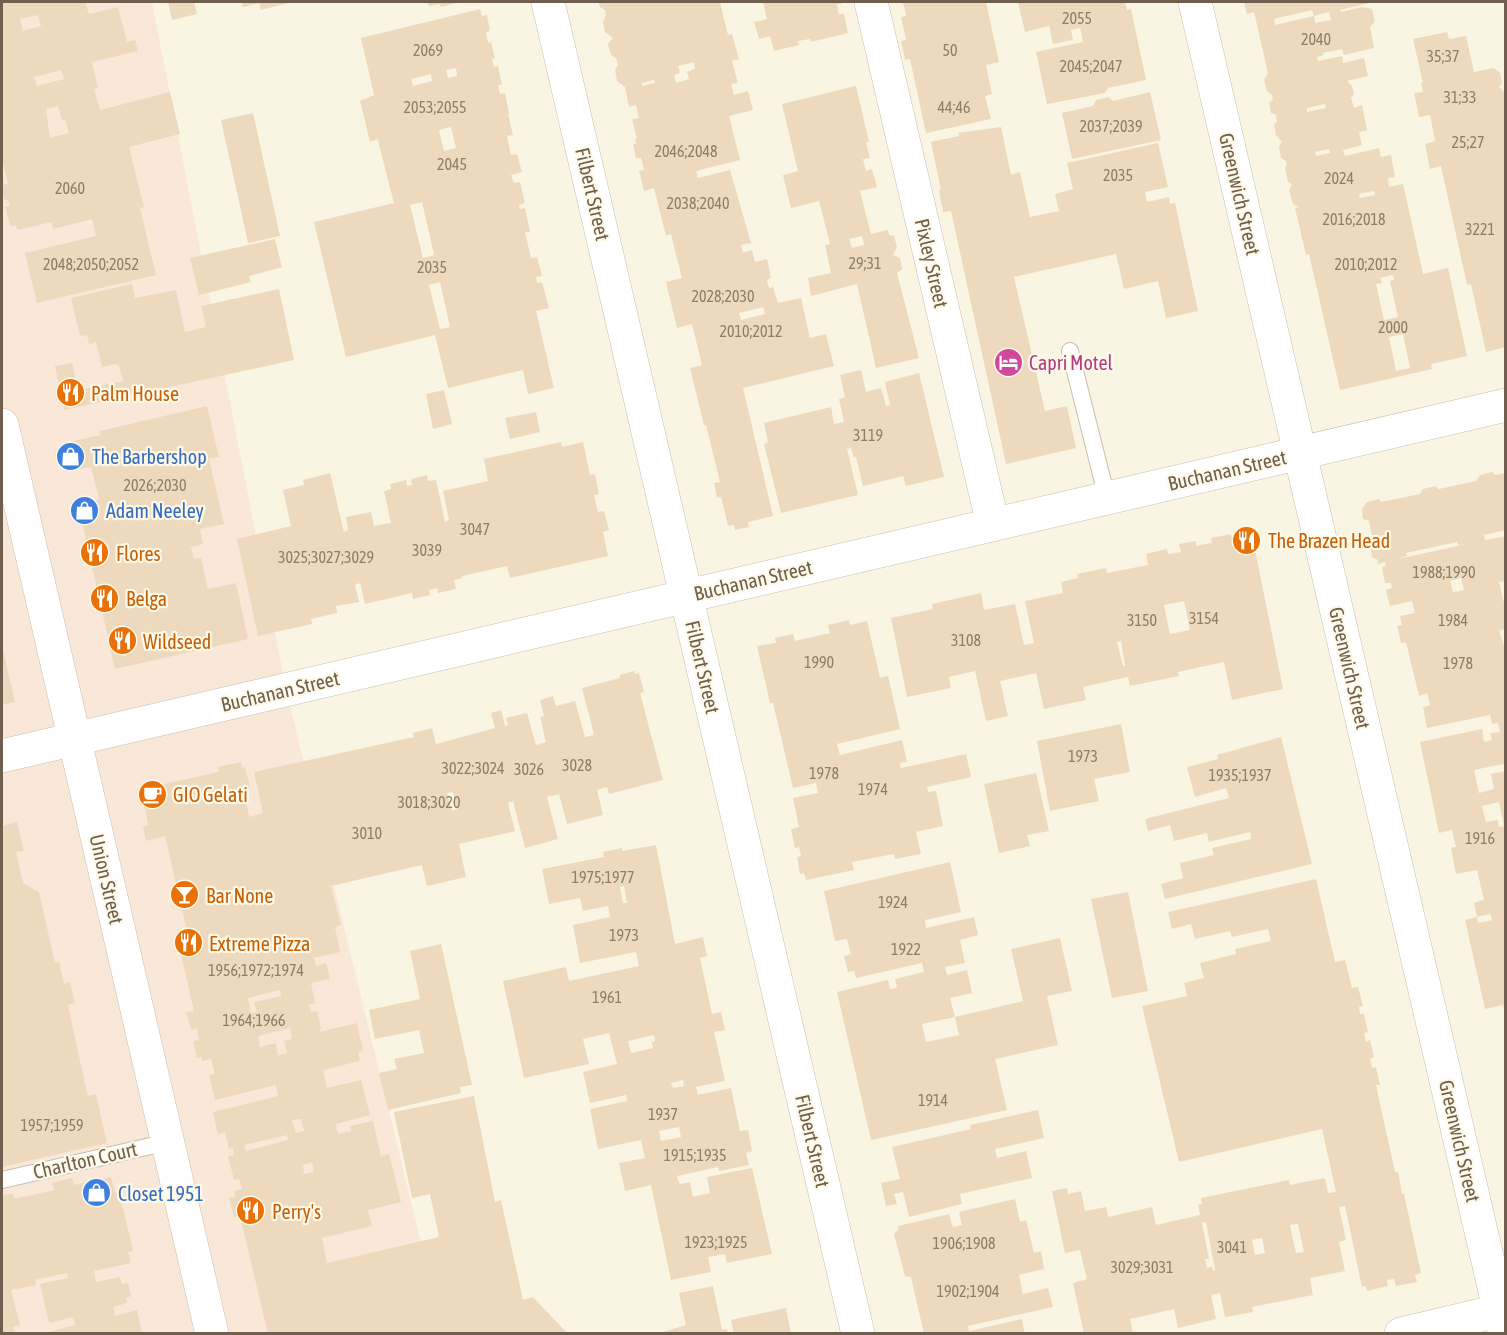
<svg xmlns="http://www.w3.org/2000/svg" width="1507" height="1335" font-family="'Asap Condensed',sans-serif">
	<rect width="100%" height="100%" fill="#faf5e3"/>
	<path fill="#f9e8d8" d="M2,2H152L286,689L443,1333L2,1334Z"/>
	<path fill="#edd9bd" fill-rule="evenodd" d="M2,2H85L89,14L118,7L127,42L135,40L138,51L92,62L98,88L94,89L100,110L170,92L180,134L129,147L144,207L140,208L156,275L37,303L25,253L96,236L92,219L53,229L52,222L17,230L16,225L11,227L5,207L10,206L8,200H4L2,190V185L8,184L2,158ZM38,15L41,26L23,31L20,19ZM61,70L64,79L37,86L34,77ZM58,106L62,120L65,119L69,133L50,138L46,109Z
		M168,2H194L197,14L172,20Z
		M242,2H292L261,10L259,3L243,7Z
		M428,2H459L441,7L440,4L429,6Z
		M598,2H720L728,35L732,34L739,59L732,61L738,83L731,84L734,95L748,91L753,110L729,116L740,160L696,171L698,178L730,170L751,243L741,245L743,253L752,250L755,262L767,259L771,278L767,280L769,288L773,287L778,303L801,298L810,338L826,334L834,366L743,388L773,516L748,522L749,527L735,530L734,525L728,526L721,497L717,498L714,483L720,482L706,425H704L690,368L702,365L692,324L677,328L666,282L682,278L671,234L666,236L654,188L644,191L639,171L644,170L641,158H636L633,144H636L635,139H637L632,119L639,118L636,105L629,107L625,87L617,81L615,70L618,65L616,58L611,55L608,44L613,38L605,32L603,22L606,15L605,10L600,7ZM694,62L695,69L687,72L689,79L676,83L674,75L680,73L678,66ZM654,80L655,83L642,86V83ZM763,307L765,314L741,320L739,313Z
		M763,2H841L842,4H837L839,14H844L848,33L811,42L810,39L798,41L799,45L774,51L770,36L759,39L754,22L767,19Z
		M903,2H986L999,62L986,65L992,94L985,96L991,119L926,133L910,59L905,60L901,41L906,40L901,17L906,16Z
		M1018,2H1125L1127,10L1131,9L1146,80L1108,88L1105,93L1047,104L1036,52L1083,42L1080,28L1071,30L1073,40L1053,44L1049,26L1025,32Z
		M1244,2H1373L1340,10L1341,12L1362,7L1372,9L1375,21L1370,27L1374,48L1344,55L1342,49L1323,53L1324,55L1317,57L1318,61L1342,56L1343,63L1364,58L1368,76L1347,81L1352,86L1354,94L1351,98L1354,108L1362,105L1367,130L1359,132L1362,145L1343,150L1345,156L1379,148L1381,157L1391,155L1395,177L1388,178L1389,187L1403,184L1423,274L1448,268L1467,356L1431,364L1432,369L1340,390L1309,254L1306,255L1295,208L1299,207L1293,204L1289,190L1292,184L1288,182L1285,168L1287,164L1286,161L1281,158L1279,146L1282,142L1276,135L1274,124L1277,122L1276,115L1271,113L1269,102L1273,100L1272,95L1267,91L1264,80L1268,73L1254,12L1247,14ZM1312,10L1314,16L1329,12L1331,20L1315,23L1314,16L1275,25L1274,19ZM1325,104L1326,108L1307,112V108ZM1329,149L1330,153L1316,156L1315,152ZM1374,191L1375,195L1360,198L1359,194ZM1393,275L1394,280L1390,281L1398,317L1384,320L1376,284L1382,283L1380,278ZM1403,334L1410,368L1396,371L1389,337Z
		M480,9L482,16L487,15L490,31L486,32L488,43L491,42L495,58L492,59L494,67L498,66L502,85H498L500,94L505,93L509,113L508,114L513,135L507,136L511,155L517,154L522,172L511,175L514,183L520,182L525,203L519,205L520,209L525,208L530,232H525L531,258L537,257L542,276L536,277L537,283L542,282L549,308L536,311L554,388L528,394L523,370L448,388L435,335L346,357L314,222L394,203L379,145L378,139L370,142L360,101L374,95L361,38ZM456,68L457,76L448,78L446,70ZM431,74L432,81L413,86L411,79ZM451,127L456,148L444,151L439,130ZM422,202L434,255L423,258L410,205ZM440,282L450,327L440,329L429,285Z
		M1447,32L1449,39L1466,36L1474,72L1494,68L1500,73L1502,83L1499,87L1504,92L1506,100V347L1486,352L1471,284L1467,285L1441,166L1430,169L1425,144L1435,141L1430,115L1419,117L1414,93L1423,92L1421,83H1423L1413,39Z
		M856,86L869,142H866L870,158L863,159L866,171L872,169L877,187L860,191L871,234L888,230L889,235L894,236L897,247L893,255L900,258L902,269L897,273L919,358L876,368L857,284L811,296L808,278L831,273L825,245L830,244L819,201L791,208L783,175L798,171L782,104ZM862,236L864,245L852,248L849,239Z
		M1150,92L1161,140L1072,159L1062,113L1093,106L1096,100L1109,97L1113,101Z
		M253,113L280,236L248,243L221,120Z
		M1001,127L1011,175L1020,172L1030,217L1059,211L1055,194L1073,189L1067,163L1158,143L1168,187L1145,192L1147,202L1169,197L1170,204L1175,203L1198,311L1166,318L1158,281L1124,289L1116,254L1014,277L1045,411L1067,406L1076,448L1006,464L951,211L943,212L939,190H941L931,142L959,136L958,133Z
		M275,239L282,267L249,276L251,282L199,295L190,258Z
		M132,284L135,298L176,290L185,332L206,327L201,306L279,289L294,360L64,410L55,366L72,363L78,390L123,381L119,366L116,364L102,367L96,342L89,344L87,335L80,336L71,298Z
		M861,370L866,392L881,388L886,406L890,405L885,382L919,373L944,477L906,486L903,476L863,486L856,457L854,458L851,448L847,449L858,495L781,513L764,444L768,442L764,423L831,407L834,424L844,422L839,399L845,397L840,375Z
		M444,390L452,424L433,429L426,394Z
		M207,406L219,457L209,459L224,524L200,529L203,544L191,547L194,559L201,558L208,589L236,583L248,639L115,669L78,504L99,499L91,467L70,471L64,443L101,435L100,431Z
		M536,412L540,432L510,439L505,418Z
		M561,442L562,447L583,442L590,475L595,474L599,494L594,495L598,512L604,511L609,530L603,532L608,556L510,578L507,566L462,576V578L454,580L456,589L438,593L437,588L429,590L430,595L413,599L412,593L365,604L360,583L355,585L359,602L336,606L337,613L311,619L312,624L258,636L237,539L291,526L283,490L304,485L303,480L330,473L344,532L348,530L346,517L371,512L374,526L391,523L384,491L391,489L390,484L406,480L407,486L412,485L411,479L427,475L428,481L436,480L445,522L449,520L443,491L488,481L484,459Z
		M1492,472L1495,475L1506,473V530L1484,535L1485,540L1506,536V581L1499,582L1506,611V629L1499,630L1506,652V676L1504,677L1506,769L1503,764L1474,770L1479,793L1494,789L1491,774L1506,771L1505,1013L1503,1005L1485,1009L1465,920L1477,917L1474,903L1484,900L1477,870L1456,874L1451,848L1456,847L1452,830L1439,833L1420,742L1482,729L1484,742L1492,740L1490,733L1500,732L1498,723L1492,724L1490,715L1427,728L1423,707L1430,705L1427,693L1419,696L1406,642L1401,643L1397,626L1402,625L1400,616L1415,613L1412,601L1390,606L1386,590L1392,588L1391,583H1385L1382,567L1386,566L1385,562L1378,564V560L1372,557L1370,545L1373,541L1369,521L1363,519L1362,509L1367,502L1379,499L1381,502L1420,494L1423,489L1435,486L1439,489L1476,481L1480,475ZM1457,542L1458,545L1467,544L1398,559L1407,556L1406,553ZM1461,578L1464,590L1453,592L1450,581ZM1499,802L1504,826L1499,827L1498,820L1486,822L1482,806ZM1490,914L1492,920L1478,923L1477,917Z
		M1231,534L1232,539L1252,535L1283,689L1232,700L1224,662L1178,672L1179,676L1130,686L1128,677L1083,687L1086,700L1044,709L1036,673L1000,681L1008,716L986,721L975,671L949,677L951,688L907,697L891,618L933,609L932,604L981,593L984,610L1015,604L1024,645L1034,643L1025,601L1063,593L1061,582L1078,578L1077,574L1106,568L1107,573L1148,565L1146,554L1167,549L1168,554L1181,552L1179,544L1196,541V546L1205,544L1212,543L1211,538ZM1184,601L1190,630L1170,634L1164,605ZM1121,641L1125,666H1123L1117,642Z
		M849,620L850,625L867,621L880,678L888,676L900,729L837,744L840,755L902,740L907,762L900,763L901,768L966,754L971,777L927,787L928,792L936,791L943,826L916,832L921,854L895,859L894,854L852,862L854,870L806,880L804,873L800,874L797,857L801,856L799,847L795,848L791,829L799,827L793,798L818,793L816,783L793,788L773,703H770L757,646L776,643L775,638L793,634L795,641L830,633L828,625Z
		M2,646L15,702L2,705Z
		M634,671L635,674L639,673L644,692L640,693L663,780L609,794L607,787L597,790L603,815L567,824L559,794L547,797L558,839L525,848L513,801L508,803L515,831L459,844L466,877L427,886L422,865L331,886L341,925L335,927L340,952L314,958L316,966L326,963L330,979L311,983L315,1003L309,1005L311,1012L317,1011L321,1028L319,1032L357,1023L363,1051L358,1052L360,1061L323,1070L327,1088L361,1080L370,1115L336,1124L338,1134L351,1131L350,1126L373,1121L381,1156L389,1154L401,1202L368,1210L372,1226L322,1238L327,1263L439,1237L430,1194L412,1198L394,1112L474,1096L495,1202L501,1200L523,1300L533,1297L568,1334H268L240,1216L234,1217L229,1198L235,1197L234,1191L242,1189L239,1179L234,1180L228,1156L234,1155L233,1148L229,1149L225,1132L218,1135L213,1112L278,1096L276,1085L215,1100L209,1075L215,1074L211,1059L202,1061V1057L197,1058L193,1041L199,1040L197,1028L191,1030L186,1012L194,1011L176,933L187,931L165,836L146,841L143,827L148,825L144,804L141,805L138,800V790L143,784L150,781L159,785L219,772L218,767L241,762L242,768L245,767L250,788L244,790L249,817L263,813L254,772L414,737L413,733L432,728L436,744L495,728L491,713L501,710L505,726L508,725L506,718L527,713L536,745L546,742L540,717L544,716L540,700L553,696L556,706L575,701L585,737L594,735L582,688L620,678V675ZM453,792L457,809L452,811L447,793ZM280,990L281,996L254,1002L257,1012L251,1013L248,998ZM290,1028L292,1039L284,1041L287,1053L278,1055L276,1043L260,1047L258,1036ZM301,1119L304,1131L296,1133L292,1120ZM287,1135L288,1140L246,1151L244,1145ZM312,1162L314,1172L304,1174L303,1165Z
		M1121,724L1130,772L1094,779L1099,801L1050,811L1037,741Z
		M1281,737L1312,864L1165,899L1161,884L1183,878L1180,863L1214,855L1212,848L1251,839L1250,832L1209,842L1207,833L1174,841L1170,825L1148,831L1145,819L1229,798L1226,788L1195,797L1187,767L1218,759L1217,755Z
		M1036,773L1049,831L1027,835L1030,846L999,853L984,784Z
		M17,822L24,851L16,852L23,883L39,892L55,963L59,962L64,984L70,982L75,1003L68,1005L86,1088L88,1096L96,1094L107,1143L2,1167V826Z
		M656,845L675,944L703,937L707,956L700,958L712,1014L721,1012L725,1030L714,1032L725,1081L696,1087L698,1095L731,1088L740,1131L748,1130L752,1151L746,1153L749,1165L719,1171L718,1167L677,1176L678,1180L680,1184L690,1182L693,1197L710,1193L707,1177L752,1168L772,1254L727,1263L725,1254L708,1257L711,1272L671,1280L651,1185L625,1191L619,1163L645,1158L641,1140L598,1149L590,1109L627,1101L626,1095L590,1103L583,1072L617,1064L609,1033L583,1039L589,1064L524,1078L503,981L566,967L569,981L639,966L636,952L580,963L573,925L610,917L608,906L583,911L580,898L549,904L542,869L604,857L603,852L622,848V851ZM624,886L627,903H623L620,887ZM654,1035L655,1041L652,1042L653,1048L631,1053L628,1041ZM683,1080L684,1086L673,1088L671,1083ZM679,1127L681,1137L661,1141L659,1131Z
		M950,862L961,912L925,920L926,928L974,917L978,935L960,940L965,963L945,967L947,975L967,970L972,993L950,998L955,1017L922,1024L926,1042L959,1035L955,1017L1023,1001L1011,949L1060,938L1072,991L1047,996L1058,1045L995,1059L1007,1110L871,1140L837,992L888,980L890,989L897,988L895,979L924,972L922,963L856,978L854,971L848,972L844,956L851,954L847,939L835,941L824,891Z
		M1316,879L1335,962L1345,960L1352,988L1358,987L1363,1006L1359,1007L1360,1014H1364L1368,1032L1364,1033L1366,1042L1370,1040L1374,1057L1370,1059L1372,1068L1376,1067L1380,1085H1376L1395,1172H1398L1402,1194H1404L1421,1273L1415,1275L1417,1282L1396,1286L1394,1279L1387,1280L1388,1286L1367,1291L1366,1286L1362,1287L1345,1206L1339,1207L1346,1240L1339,1242L1345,1271L1310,1278L1313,1295L1252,1307L1253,1312L1225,1317L1220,1293L1211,1295L1216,1319L1178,1328L1174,1309L1130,1319L1133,1334H1084L1073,1283L1087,1279L1080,1250L1065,1253L1052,1191L1067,1188L1068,1194L1081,1191L1085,1211L1106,1207L1108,1217L1152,1207L1156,1225L1200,1215L1198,1205L1202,1204L1201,1198L1289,1180L1290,1185L1325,1178L1328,1193L1336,1192L1322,1129L1179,1162L1142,1006L1187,996L1184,983L1204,978L1200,963L1236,954L1235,949L1271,941L1268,929L1232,937L1230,931L1195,939L1191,924L1172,929L1168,912ZM1206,1222L1215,1270L1213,1271L1212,1266L1207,1268L1205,1259H1209L1202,1223ZM1298,1224L1304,1252L1296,1253L1290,1225ZM1262,1238L1265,1253L1255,1255L1252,1240Z
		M1128,892L1148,991L1112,998L1091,899Z
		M441,944L472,1085L460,1087L461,1093L388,1110L379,1073L397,1069L394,1059L424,1053L419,1030L375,1039L369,1010L420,999L410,951Z
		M1038,1110L1044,1138L995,1149L997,1158L1026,1151L1032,1178L960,1194L962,1204L909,1217L903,1192L894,1194L897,1204L886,1206L881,1183L900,1179L892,1147L971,1129L970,1125Z
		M111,1177L115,1192L119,1191L133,1251L128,1252L131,1263L94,1271L96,1282L120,1277L122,1284L128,1283L131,1296L126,1298L127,1303L113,1307L115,1316L137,1310L142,1334H41L75,1325L73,1317L49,1323L40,1284L68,1278L67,1273L35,1280L36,1285L11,1290L20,1325L13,1327L15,1334H2V1196L13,1193L14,1199L54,1190L52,1183L72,1178L74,1185Z
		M1015,1199L1020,1222L1026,1220L1034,1253L1041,1251L1044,1269L1019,1275L1023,1294L1048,1288L1053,1307L968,1326L969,1331L1022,1319L1025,1334H924L911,1277L905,1276L894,1234L898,1230V1226L949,1214L953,1227L962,1225L959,1212Z
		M713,1286L722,1330L727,1329L728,1334H656L686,1325L679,1293Z
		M786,1308L791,1334H734L731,1320Z"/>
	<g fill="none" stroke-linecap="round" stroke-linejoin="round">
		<defs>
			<path id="lane" d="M1070,351L1107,498
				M2,1180L168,1142"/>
			<path id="street" d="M548,2L858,1334
				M871,2L993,525
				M1195,2L1505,1334
				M2,756L1506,405
				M1401,1334L1506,1309"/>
			<path id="secondary" d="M2,425L212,1334"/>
		</defs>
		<use href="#lane" stroke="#c9beab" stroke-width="18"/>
		<use href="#street" stroke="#c9beab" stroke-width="34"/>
		<use href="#secondary" stroke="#ccbfa9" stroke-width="34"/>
		<use href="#lane" stroke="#fff" stroke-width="16"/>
		<use href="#street" stroke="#fff" stroke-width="33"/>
		<use href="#secondary" stroke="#fff" stroke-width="33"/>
	</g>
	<defs>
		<symbol id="hotel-disc" viewBox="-11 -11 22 22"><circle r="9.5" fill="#d1479c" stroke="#fdf9e9"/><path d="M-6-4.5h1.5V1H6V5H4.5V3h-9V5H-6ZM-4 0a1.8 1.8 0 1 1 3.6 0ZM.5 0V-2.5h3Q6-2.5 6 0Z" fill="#fff"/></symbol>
		<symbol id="restaurant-disc" viewBox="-11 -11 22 22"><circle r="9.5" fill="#e8710a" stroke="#fdf9e9"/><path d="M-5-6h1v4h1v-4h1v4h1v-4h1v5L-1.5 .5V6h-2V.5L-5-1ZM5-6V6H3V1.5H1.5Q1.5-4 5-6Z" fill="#fff"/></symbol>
		<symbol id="shop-disc" viewBox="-11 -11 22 22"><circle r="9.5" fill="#3f7fe0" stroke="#fdf9e9"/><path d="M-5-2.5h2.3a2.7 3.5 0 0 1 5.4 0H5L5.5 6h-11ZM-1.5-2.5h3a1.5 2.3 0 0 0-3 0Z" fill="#fff"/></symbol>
		<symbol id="cafe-disc" viewBox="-11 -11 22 22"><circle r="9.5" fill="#e8710a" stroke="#fdf9e9"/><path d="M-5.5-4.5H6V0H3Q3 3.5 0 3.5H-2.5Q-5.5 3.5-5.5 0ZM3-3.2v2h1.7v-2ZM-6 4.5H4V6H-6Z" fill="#fff"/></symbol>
		<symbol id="bar-disc" viewBox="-11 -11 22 22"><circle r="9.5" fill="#e8710a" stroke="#fdf9e9"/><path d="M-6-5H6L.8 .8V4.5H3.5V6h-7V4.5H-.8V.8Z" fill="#fff"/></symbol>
	</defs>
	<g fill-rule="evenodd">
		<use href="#hotel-disc" x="992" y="346" width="33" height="33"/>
		<use href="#restaurant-disc" x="54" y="376" width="33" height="33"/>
		<use href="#shop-disc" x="54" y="440" width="33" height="33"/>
		<use href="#shop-disc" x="68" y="494" width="33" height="33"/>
		<use href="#restaurant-disc" x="1230" y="524" width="33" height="33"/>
		<use href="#restaurant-disc" x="78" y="536" width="33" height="33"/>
		<use href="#restaurant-disc" x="88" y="582" width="33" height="33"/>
		<use href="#restaurant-disc" x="106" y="624" width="33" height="33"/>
		<use href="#cafe-disc" x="136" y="778" width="33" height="33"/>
		<use href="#bar-disc" x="168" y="878" width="33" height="33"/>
		<use href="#restaurant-disc" x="172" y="926" width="33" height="33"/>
		<use href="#shop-disc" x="80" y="1176" width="33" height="33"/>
		<use href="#restaurant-disc" x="234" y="1194" width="33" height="33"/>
	</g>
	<g text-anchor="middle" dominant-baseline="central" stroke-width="4.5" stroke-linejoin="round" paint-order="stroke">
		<g font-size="16" fill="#8e7e68">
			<text x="1077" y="18">2055</text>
			<text x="1316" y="39">2040</text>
			<text x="428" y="50">2069</text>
			<text x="950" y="50">50</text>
			<text x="1443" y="56">35;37</text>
			<text x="1091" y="66">2045;2047</text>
			<text x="1460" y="97">31;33</text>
			<text x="435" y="107">2053;2055</text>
			<text x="954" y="107">44;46</text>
			<text x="1111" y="126">2037;2039</text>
			<text x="1468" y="142">25;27</text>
			<text x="686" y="151">2046;2048</text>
			<text x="452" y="164">2045</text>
			<text x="1118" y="175">2035</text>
			<text x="1339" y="178">2024</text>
			<text x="70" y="188">2060</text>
			<text x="698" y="203">2038;2040</text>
			<text x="1354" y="219">2016;2018</text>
			<text x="1480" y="229">3221</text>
			<text x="865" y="263">29;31</text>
			<text x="91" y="264">2048;2050;2052</text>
			<text x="1366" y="264">2010;2012</text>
			<text x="432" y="267">2035</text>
			<text x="723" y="296">2028;2030</text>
			<text x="1393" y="327">2000</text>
			<text x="751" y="331">2010;2012</text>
			<text x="868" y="435">3119</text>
			<text x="155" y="485">2026;2030</text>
			<text x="475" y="529">3047</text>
			<text x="427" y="550">3039</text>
			<text x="326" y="557">3025;3027;3029</text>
			<text x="1444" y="572">1988;1990</text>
			<text x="1204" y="618">3154</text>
			<text x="1142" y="620">3150</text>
			<text x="1453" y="620">1984</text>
			<text x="966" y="640">3108</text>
			<text x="819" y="662">1990</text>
			<text x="1458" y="663">1978</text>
			<text x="1083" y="756">1973</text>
			<text x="577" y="765">3028</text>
			<text x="473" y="768">3022;3024</text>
			<text x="529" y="769">3026</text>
			<text x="824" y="773">1978</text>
			<text x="1240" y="775">1935;1937</text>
			<text x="873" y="789">1974</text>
			<text x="429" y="802">3018;3020</text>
			<text x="367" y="833">3010</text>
			<text x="1480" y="838">1916</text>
			<text x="603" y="877">1975;1977</text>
			<text x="893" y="902">1924</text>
			<text x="624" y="935">1973</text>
			<text x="906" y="949">1922</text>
			<text x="256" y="970">1956;1972;1974</text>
			<text x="607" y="997">1961</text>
			<text x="254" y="1020">1964;1966</text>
			<text x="933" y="1100">1914</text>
			<text x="663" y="1114">1937</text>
			<text x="52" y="1125">1957;1959</text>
			<text x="695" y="1155">1915;1935</text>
			<text x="716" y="1242">1923;1925</text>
			<text x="964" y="1243">1906;1908</text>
			<text x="1232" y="1247">3041</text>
			<text x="1142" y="1267">3029;3031</text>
			<text x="968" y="1291">1902;1904</text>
		</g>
		<g font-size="20" fill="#6f5f4c" stroke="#fdf9e9">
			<text transform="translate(593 194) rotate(77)">Filbert Street</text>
			<text transform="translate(1240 194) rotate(77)">Greenwich Street</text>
			<text transform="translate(932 263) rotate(77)">Pixley Street</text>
			<text transform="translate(1227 470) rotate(-13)">Buchanan Street</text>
			<text transform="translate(753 580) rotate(-13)">Buchanan Street</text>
			<text transform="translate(703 667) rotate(77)">Filbert Street</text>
			<text transform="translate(1350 668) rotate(77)">Greenwich Street</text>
			<text transform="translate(280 691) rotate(-13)">Buchanan Street</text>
			<text transform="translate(107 879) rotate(77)">Union Street</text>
			<text transform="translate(813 1141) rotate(77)">Filbert Street</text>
			<text transform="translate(1460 1141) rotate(77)">Greenwich Street</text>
			<text transform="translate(85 1160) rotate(-13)">Charlton Court</text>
		</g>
		<g font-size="20" fill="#b23c85" stroke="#fdf9e9" text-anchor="start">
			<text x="1029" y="362">Capri Motel</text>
		</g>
		<g font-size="20" fill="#c56008" stroke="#fdf9e9" text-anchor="start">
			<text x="91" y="393">Palm House</text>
			<text x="1268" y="540">The Brazen Head</text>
			<text x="116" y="553">Flores</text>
			<text x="126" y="598">Belga</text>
			<text x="143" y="641">Wildseed</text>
			<text x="173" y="794">GIO Gelati</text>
			<text x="206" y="895">Bar None</text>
			<text x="209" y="943">Extreme Pizza</text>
			<text x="272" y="1211">Perry's</text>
		</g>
		<g font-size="20" fill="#366cbe" stroke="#fdf9e9" text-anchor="start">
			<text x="92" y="456">The Barbershop</text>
			<text x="106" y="510">Adam Neeley</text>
			<text x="118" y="1193">Closet 1951</text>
		</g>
	</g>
	<rect width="1507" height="1335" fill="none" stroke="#6f5f4c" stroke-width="6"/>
</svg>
